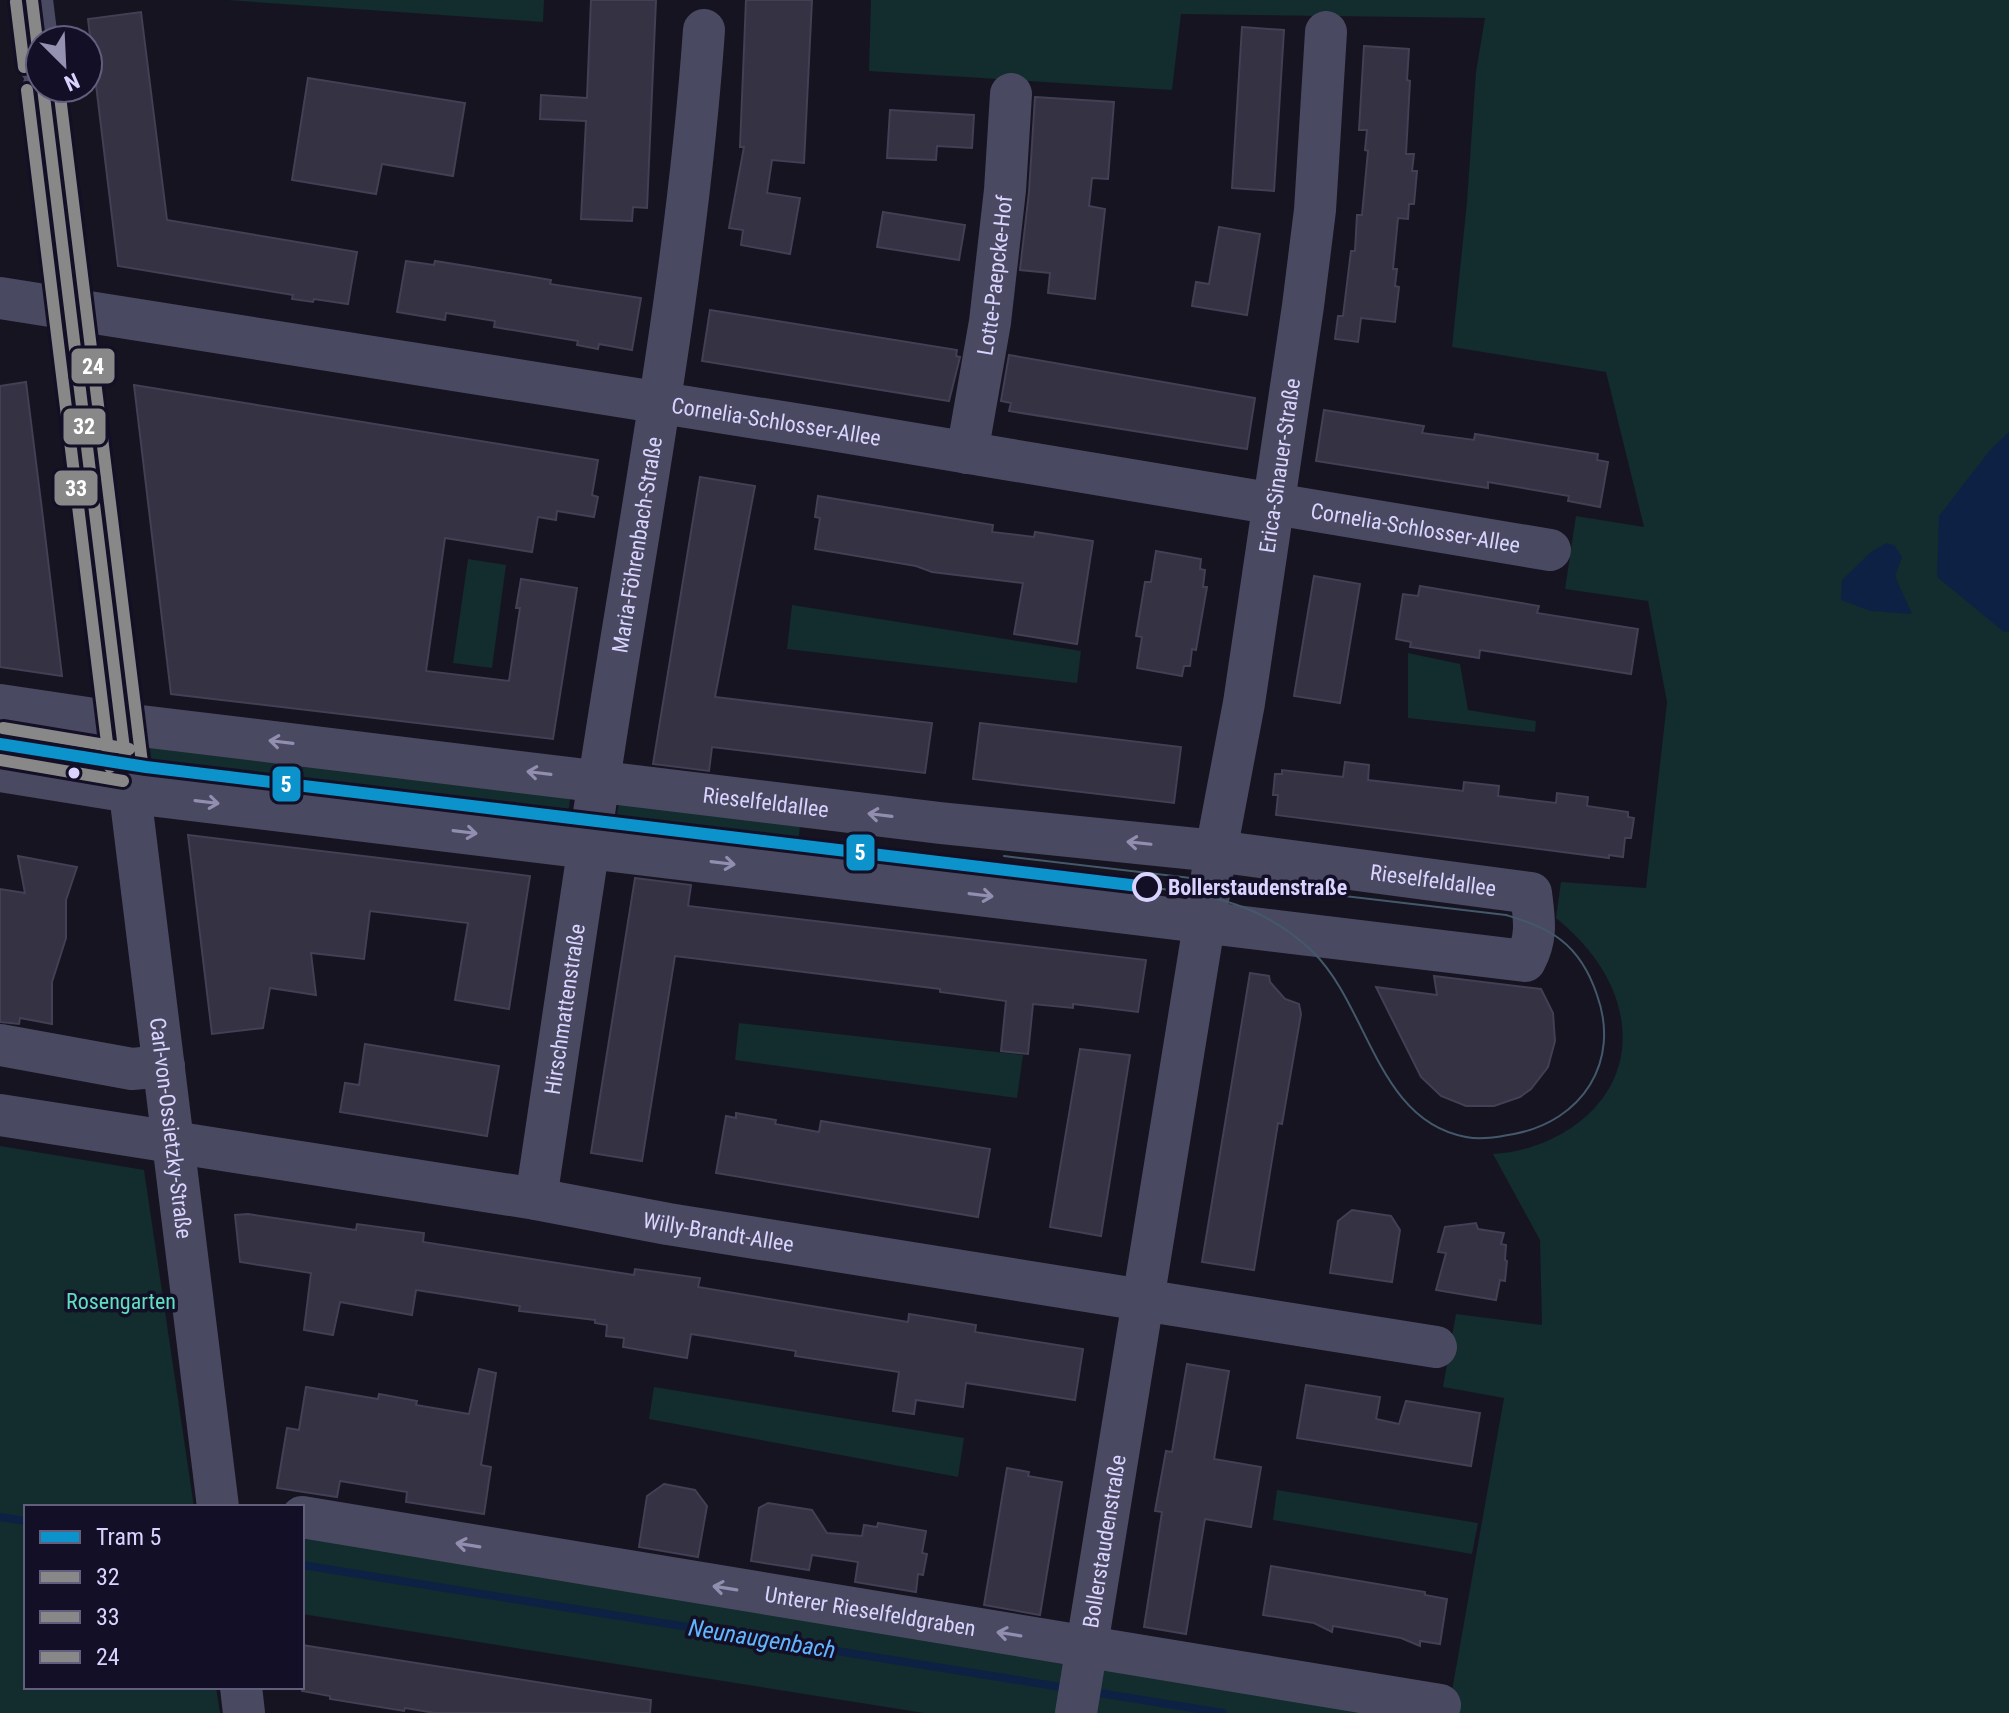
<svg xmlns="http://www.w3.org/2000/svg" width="2009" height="1713" font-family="'Roboto Condensed',sans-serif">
	<rect width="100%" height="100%" fill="#161421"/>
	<path fill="#132c2d" d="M227,0H544L543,22Z
		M871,0H2009V1713H1448L1504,1398L1443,1387L1456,1314L1542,1325L1540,1240L1493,1154C1560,1150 1630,1101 1622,1026C1618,982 1589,945 1556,918L1561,882L1646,888L1667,702L1648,601L1565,589L1576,516L1644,527L1606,372L1452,347L1467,202L1476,72L1485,18L1181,14L1172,90L869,71Z
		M468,559L506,565L492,668L453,663Z
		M792,605L1081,651L1077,683L787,649Z
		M1408,653L1460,664L1468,710L1536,721L1535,732L1408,718Z
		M148,735L572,785L565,836L155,787Z
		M621,791L800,826L797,852L924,866L922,879L612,842Z
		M739,1023L1023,1055L1017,1098L735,1060Z
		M0,1146L144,1170L194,1507H26V1687H216L220,1713H0Z
		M654,1387L964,1438L958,1477L649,1419Z
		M1277,1490L1478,1523L1472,1554L1273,1520Z
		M302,1534L1402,1713H924L302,1614Z"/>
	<path fill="#0d2144" d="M2009,432V631L2004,632L1937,577L1939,516L1990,450Z
		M1887,543L1895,546L1902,557L1895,576L1912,614L1871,611L1841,600L1842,580L1871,552Z"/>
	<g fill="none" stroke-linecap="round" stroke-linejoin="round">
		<path stroke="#0d2144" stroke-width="8" d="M0,1517L26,1521
			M302,1565L1067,1688
			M1093,1692L1223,1713"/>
	</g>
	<path fill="#343243" stroke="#433f54" stroke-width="2" d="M591,0H656L647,208L633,207L632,221L581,219L586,121L540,119L541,95L587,98Z
		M746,0H812L804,163L772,160L767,193L800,198L790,254L741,245L743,230L729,228L744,147H740Z
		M141,12L167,220L357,252L348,304L314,299L313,302L292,299L293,295L118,266L88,19Z
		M1242,27L1284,30L1274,191L1232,188Z
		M1364,46L1409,49L1407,80L1410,81L1406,154H1414L1412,171H1417L1414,204H1409L1408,219L1398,218L1393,269H1397L1395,286L1399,287L1395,322L1361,318L1358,342L1335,339L1338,316H1343L1351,251H1355L1357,215H1362L1368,151L1365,150L1367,130H1359Z
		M308,78L465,103L453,176L382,164L376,194L292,180Z
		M1035,97L1114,102L1108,179L1092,178L1089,206L1105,209L1095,299L1048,293L1050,273L1020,270L1029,192Z
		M890,110L974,115L972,148L937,146L936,160L887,158Z
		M883,212L965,225L959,260L877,247Z
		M1219,227L1260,234L1247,315L1192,306L1196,282L1209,284Z
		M406,261L434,265L435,261L473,267L551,280L550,284L641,298L632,350L599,344L598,349L577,345L578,341L494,327L495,321L446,313L445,320L397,312Z
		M710,310L957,350L956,356L960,357L949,401L702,361Z
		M1009,355L1255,398L1247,449L1009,411L1011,403L1001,401Z
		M26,382L42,510L62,676L0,667V386Z
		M134,385L598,460L592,495L598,497L594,517L557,511L556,520L538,517L532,552L445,538L426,671L509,681L520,608H516L521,579L577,588L553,739L171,694Z
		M1324,410L1424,426L1422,433L1474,440L1475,434L1598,454L1597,460L1608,462L1600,507L1568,501L1569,496L1488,482V488L1316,461Z
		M700,477L755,486L715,697L932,723L925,773L712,747L709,771L653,764Z
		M818,496L993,525L992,532L1034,537L1035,532L1093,541L1077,644L1014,634L1023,583L932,572L916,566L815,549L820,518L815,517Z
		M1156,551L1201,559L1200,569L1205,570L1203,587H1207L1196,650L1192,649L1190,666H1184L1182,676L1137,668L1142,637L1136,636L1145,582H1151Z
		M1314,576L1360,584L1340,703L1294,696Z
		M1420,586L1539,606L1537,613L1638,629L1631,674L1480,650L1479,658L1410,647L1411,642L1396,639L1403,594L1418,596Z
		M980,723L1181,747L1174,803L973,779Z
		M1345,762L1369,765L1368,780L1463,791L1464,782L1499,786L1498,796L1556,803L1557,793L1588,797L1587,806L1628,812V817L1634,818L1631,838H1625L1623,857L1609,855V858L1276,815L1278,795H1273L1275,774H1282V770L1343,777Z
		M188,835L530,876L509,1009L455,1000L468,923L370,911L364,959L311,953L316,995L270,988L263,1028L212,1034Z
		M18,856L77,867L66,900V938L52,982V1024L20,1018L19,1024L0,1022V889L25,893Z
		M635,878L691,885L688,906L1146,960L1138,1012L1073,1004V1008L1033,1004L1028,1054L1001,1051L1006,1001L940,992V989L675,956L642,1161L591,1153Z
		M1250,973L1269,976L1270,982L1285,999L1299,1004L1301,1014L1282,1124L1278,1123L1254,1270L1202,1262Z
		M1434,976L1541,989L1553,1013L1555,1041L1548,1067L1531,1089L1520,1097L1494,1106H1466L1441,1096L1421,1077L1376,987L1437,995Z
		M365,1044L499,1066L487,1136L340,1112L345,1083L359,1085Z
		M1080,1049L1130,1055L1101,1236L1050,1227Z
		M736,1113L776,1120L775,1124L819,1132L821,1121L990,1149L978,1217L716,1173L726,1116L736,1118Z
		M1352,1210L1391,1216L1400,1230L1392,1282L1330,1273L1338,1221Z
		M248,1214L356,1230L357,1224L424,1233L423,1242L634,1275L635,1269L700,1278L698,1287L908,1322L909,1314L976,1325L975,1332L1083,1349L1075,1400L966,1383L963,1407L916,1400L914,1414L893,1411L899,1372L795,1356L796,1351L691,1334L687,1358L623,1347L624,1338L606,1336L607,1325L595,1323V1320L519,1311L520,1306L416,1290L412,1315L340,1302L333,1335L304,1330L311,1273L240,1262L235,1215Z
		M1476,1223L1478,1229L1504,1233L1501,1244L1506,1245L1505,1260L1507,1261L1505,1281L1500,1280L1496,1300L1436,1290L1446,1253L1438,1252L1445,1227Z
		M1187,1364L1229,1371L1214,1459L1261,1467L1251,1527L1205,1519L1186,1634L1144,1627L1162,1512L1155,1511L1166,1451L1172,1452Z
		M479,1369L496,1373L481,1465L491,1467L484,1514L406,1502L407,1492L340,1481L337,1497L277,1488L287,1428L299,1430L306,1387L378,1399L379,1394L417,1401L416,1405L469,1414Z
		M1306,1385L1380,1397L1376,1419L1399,1424L1406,1401L1480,1413L1471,1466L1297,1438Z
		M1007,1468L1029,1472L1028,1476L1062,1482L1040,1615L984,1605Z
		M664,1484L695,1490L707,1506L698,1557L639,1547L647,1496Z
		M768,1503L812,1510L827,1533L862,1536L864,1525L877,1527L878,1523L926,1531L922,1553L927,1554L923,1575L918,1574L916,1592L855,1582L858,1562L812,1555L809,1570L751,1561L759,1508Z
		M1271,1566L1425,1592V1595L1447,1599L1440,1644L1420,1641V1646L1401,1638L1333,1626L1332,1632L1314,1623L1263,1615Z
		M302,1645L651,1700L650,1713H435L405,1708L404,1711L330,1699V1696L302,1691Z"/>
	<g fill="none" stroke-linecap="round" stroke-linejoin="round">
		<g stroke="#4a4962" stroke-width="42">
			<path d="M32,0L40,65"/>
			<path id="s1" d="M43,88L218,1507"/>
			<path id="s2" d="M0,298L826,429L1550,550"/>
			<path id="s3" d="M967,453L990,322L1005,190L1011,94"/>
			<path id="s4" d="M0,705L141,726L940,823L1216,851L1531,893C1534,918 1538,937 1525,961L149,795L0,771"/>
			<path d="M0,1045L132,1069L164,1066"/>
			<path id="s5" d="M0,1115L536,1199L668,1224L1436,1347"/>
			<path id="s6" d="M536,1199C563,1019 589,839 618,660C652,451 689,242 704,30"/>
			<path id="s7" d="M302,1517L1440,1705"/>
			<path d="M241,1687L244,1713"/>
			<path id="s8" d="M1076,1713L1216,851L1244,703L1303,306L1315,210L1326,32"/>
		</g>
		<path stroke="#43596b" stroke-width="2" d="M1004,856L1506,915C1525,921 1545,927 1561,940C1579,954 1590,974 1597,995C1621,1062 1582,1121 1514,1134C1498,1137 1482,1140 1466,1137C1377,1121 1369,1007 1313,952C1263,904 1212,895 1147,887"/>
		<defs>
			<path id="bus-1" d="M32,0L40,65
				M43,88L126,765
				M0,744L126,765"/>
			<path id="bus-2" d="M16,2L24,67
				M27,90L110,767
				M0,760L123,781"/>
			<path id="bus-3" d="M59,88L142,763
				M3,728L129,749"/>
		</defs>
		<use href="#bus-1" stroke="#130f26" stroke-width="18"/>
		<use href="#bus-2" stroke="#130f26" stroke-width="18"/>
		<use href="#bus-3" stroke="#130f26" stroke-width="18"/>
		<use href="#bus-1" stroke="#898888" stroke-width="12"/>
		<use href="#bus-2" stroke="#898888" stroke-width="12"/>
		<use href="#bus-3" stroke="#898888" stroke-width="12"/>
		<defs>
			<path id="tram-1" d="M0,744L146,767L1147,887"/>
		</defs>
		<use href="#tram-1" stroke="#130f26" stroke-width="18"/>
		<use href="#tram-1" stroke="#0d93cb" stroke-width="12"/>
	</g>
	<defs><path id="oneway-shaft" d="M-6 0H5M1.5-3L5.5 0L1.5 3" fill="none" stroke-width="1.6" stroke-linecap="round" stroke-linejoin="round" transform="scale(2)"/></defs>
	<g stroke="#928eb0">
		<use href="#oneway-shaft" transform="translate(281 742) rotate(-173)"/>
		<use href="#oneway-shaft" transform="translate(539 773) rotate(-173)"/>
		<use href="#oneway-shaft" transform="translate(207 802) rotate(7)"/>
		<use href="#oneway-shaft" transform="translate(880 815) rotate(-173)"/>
		<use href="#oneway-shaft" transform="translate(465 832) rotate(7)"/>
		<use href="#oneway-shaft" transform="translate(1139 843) rotate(-174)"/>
		<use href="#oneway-shaft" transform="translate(723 863) rotate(7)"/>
		<use href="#oneway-shaft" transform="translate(981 895) rotate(7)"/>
		<use href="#oneway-shaft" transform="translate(468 1545) rotate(-171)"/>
		<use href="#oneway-shaft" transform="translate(725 1588) rotate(-171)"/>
		<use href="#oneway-shaft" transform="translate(1009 1634) rotate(-171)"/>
	</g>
	<circle fill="#d9d4ff" stroke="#130f26" stroke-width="3" cx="74" cy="773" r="7"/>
	<circle fill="#130f26" stroke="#d9d4ff" stroke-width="4" cx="1147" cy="887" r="13"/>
	<g text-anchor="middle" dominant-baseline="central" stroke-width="7" stroke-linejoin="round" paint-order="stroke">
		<g font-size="22" fill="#d9d4ff" stroke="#130f26">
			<text stroke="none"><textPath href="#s3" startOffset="180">Lotte-Paepcke-Hof</textPath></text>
			<text stroke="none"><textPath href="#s2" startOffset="786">Cornelia-Schlosser-Allee</textPath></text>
			<text stroke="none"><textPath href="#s8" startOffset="1264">Erica-Sinauer-Straße</textPath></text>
			<text stroke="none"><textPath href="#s2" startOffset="1434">Cornelia-Schlosser-Allee</textPath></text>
			<text stroke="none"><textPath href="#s6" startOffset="662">Maria-Föhrenbach-Straße</textPath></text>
			<text stroke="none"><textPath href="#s4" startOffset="772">Rieselfeldallee</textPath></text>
			<text stroke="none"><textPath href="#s4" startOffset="1444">Rieselfeldallee</textPath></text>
			<text stroke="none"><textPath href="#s6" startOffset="192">Hirschmattenstraße</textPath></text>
			<text stroke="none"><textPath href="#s1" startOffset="1048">Carl-von-Ossietzky-Straße</textPath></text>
			<text stroke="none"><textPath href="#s5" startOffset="728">Willy-Brandt-Allee</textPath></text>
			<text stroke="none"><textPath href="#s8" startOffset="174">Bollerstaudenstraße</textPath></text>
			<text stroke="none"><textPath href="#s7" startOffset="576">Unterer Rieselfeldgraben</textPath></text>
		</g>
		<g font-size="22" font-weight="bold" fill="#d9d4ff" stroke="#130f26" text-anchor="start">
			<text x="1168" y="887">Bollerstaudenstraße</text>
		</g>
		<g font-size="22" fill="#5fe0c0" stroke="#130f26">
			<text x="121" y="1301">Rosengarten</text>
		</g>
		<g font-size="24" font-style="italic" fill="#62b6ff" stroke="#130f26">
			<text transform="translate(762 1639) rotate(9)">Neunaugenbach</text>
		</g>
	</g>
	<g stroke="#130f26" stroke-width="3">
		<rect x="70" y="347" width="46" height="38" rx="8" fill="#898888"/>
		<rect x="62" y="407" width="45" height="39" rx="8" fill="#898888"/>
		<rect x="53" y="469" width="46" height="38" rx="8" fill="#898888"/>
		<rect x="271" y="765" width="31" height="38" rx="8" fill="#0d93cb"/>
		<rect x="845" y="833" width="31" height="39" rx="8" fill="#0d93cb"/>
	</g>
	<g font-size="22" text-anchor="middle" font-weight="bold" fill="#fff">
		<text x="93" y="374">24</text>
		<text x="84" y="434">32</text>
		<text x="76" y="496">33</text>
		<text x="286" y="792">5</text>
		<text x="860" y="860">5</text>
	</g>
	<rect x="24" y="1505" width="280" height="184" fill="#130f26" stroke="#625e7d" stroke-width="2"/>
	<rect x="40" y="1531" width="40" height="12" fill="#0d93cb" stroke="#625e7d" stroke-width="2"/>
	<text x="96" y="1545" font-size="24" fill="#d9d4ff">Tram 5</text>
	<rect x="40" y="1571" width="40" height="12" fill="#898888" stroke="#625e7d" stroke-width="2"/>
	<text x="96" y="1585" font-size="24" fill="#d9d4ff">32</text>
	<rect x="40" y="1611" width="40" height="12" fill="#898888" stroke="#625e7d" stroke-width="2"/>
	<text x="96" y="1625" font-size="24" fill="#d9d4ff">33</text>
	<rect x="40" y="1651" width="40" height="12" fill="#898888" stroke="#625e7d" stroke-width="2"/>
	<text x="96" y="1665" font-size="24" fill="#d9d4ff">24</text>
	<g transform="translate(64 64) rotate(156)"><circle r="38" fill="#130f26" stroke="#625e7d" stroke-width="2"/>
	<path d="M0-6L14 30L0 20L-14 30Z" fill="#9591b1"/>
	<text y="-12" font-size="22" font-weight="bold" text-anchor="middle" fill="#d9d4ff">N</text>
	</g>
</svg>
